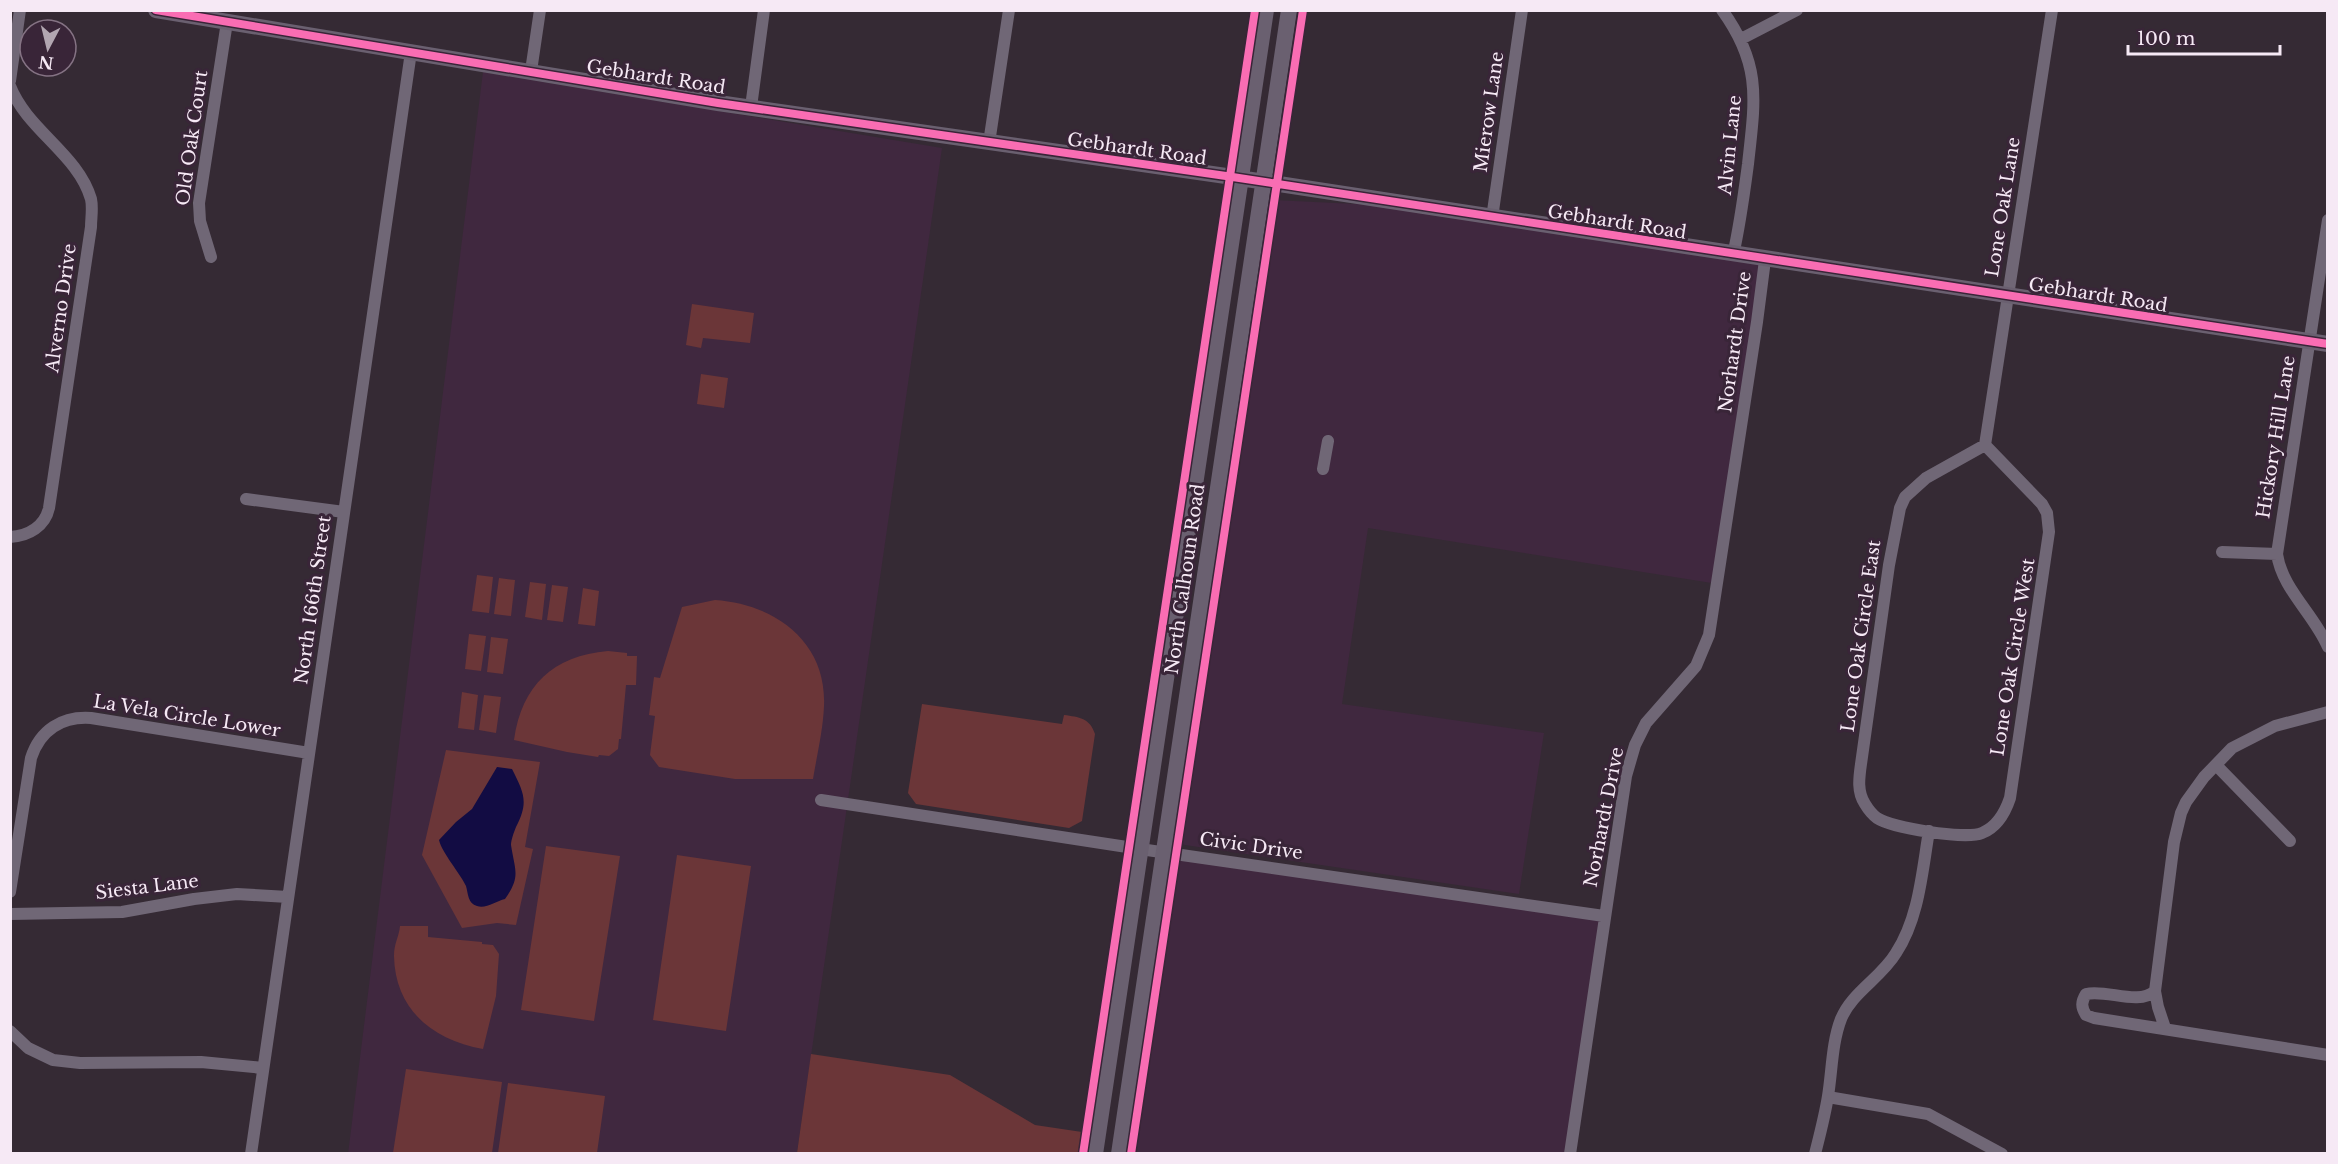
<svg xmlns="http://www.w3.org/2000/svg" width="2338" height="1164" font-family="'Libre Baskerville',serif">
	<rect width="100%" height="100%" fill="#352a34"/>
	<path fill="#40283f" d="M483,72L942,148L797,1153L348,1154Z
		M1273,200L1418,207L1765,260L1718,584L1368,528L1342,704L1544,733L1519,894L1185,845L1176,841L1174,828L1224,508L1260,202Z
		M1177,854L1604,916L1570,1153L1126,1154L1167,874Z"/>
	<path fill="#6b3638" d="M692,304L754,313L750,343L703,338L701,348L686,345Z
		M701,374L728,378L724,408L697,404Z
		M477,575L493,577L489,613L472,611Z
		M499,578L515,580L511,616L494,614Z
		M530,582L546,584L542,620L525,617Z
		M552,585L568,587L563,622L547,620Z
		M583,588L599,591L595,626L578,624Z
		M715,600C774,604 827,641 824,706C823,730 817,755 813,779H735L659,767L650,755L655,716L649,715L654,677L660,678L682,607Z
		M469,634L486,636L481,671L465,669Z
		M491,637L508,639L503,674L487,672Z
		M608,651L627,653V656H637L636,685H626L621,739H619L618,749L609,756L599,755L598,757L567,752L514,740C522,685 553,656 608,651Z
		M462,692L478,695L474,730L458,728Z
		M484,695L501,697L496,733L479,730Z
		M922,704L1062,724L1064,715C1079,717 1090,718 1095,734L1082,821L1069,828L916,804L908,793Z
		M446,750L540,762L525,847L533,849L516,925L497,923L462,928L422,855Z
		M546,846L620,856L594,1021L521,1010Z
		M677,855L751,866L726,1031L653,1020Z
		M400,926H428V937L482,942V944L493,945L499,954L496,996L483,1049C433,1040 395,1010 394,956C394,943 399,937 400,926Z
		M811,1054L950,1075L1035,1125L1082,1132L1079,1153H797Z
		M406,1069L502,1082L492,1153H393Z
		M508,1083L605,1096L597,1153H498Z"/>
	<path fill="#120c43" d="M497,767L512,769C524,793 529,802 516,827C514,832 511,840 511,845C515,871 521,876 505,899C496,901 486,909 477,906C468,904 468,893 466,886C460,873 442,853 439,840L456,822L472,809Z"/>
	<g fill="none" stroke-linecap="round" stroke-linejoin="round">
		<path stroke="#706776" stroke-width="12" d="M1722,10C1762,65 1755,100 1748,164C1744,194 1740,225 1733,255
			M1741,39L1797,10
			M531,71L540,10
			M10,81L20,10
			M10,86C27,130 78,154 91,199C93,208 91,218 91,227L49,508C45,526 29,536 10,537
			M751,107L764,10
			M989,143L1009,10
			M1492,218L1522,10
			M2328,220L2277,554C2282,589 2314,614 2328,647
			M211,257L200,221L199,203L227,22
			M1985,445L2042,504L2047,513L2049,532L2010,798C2005,813 1997,827 1982,833C1966,840 1892,828 1877,818C1873,815 1868,809 1865,804C1857,792 1859,778 1861,764L1889,565L1900,508L1905,497L1926,478Z
			M1985,445L2052,10
			M1323,469L1328,441
			M246,499L344,512
			M2222,552L2277,554
			M2216,765L2290,841
			M821,800L1140,849L1604,916
			M10,892L31,758C40,730 62,716 91,718L309,753
			M10,914L122,912L194,899L237,894L288,897
			M2155,991C2138,1006 2107,989 2086,994C2081,1002 2081,1007 2086,1015L2094,1018L2328,1055
			M2165,1028L2158,1007L2155,991L2174,842L2181,813L2186,802L2204,777L2232,748L2275,726L2328,712
			M10,1031L28,1048L53,1060L80,1063L201,1062L263,1068
			M1828,1097L1928,1114L2002,1154
			M251,1154L411,52
			M1570,1154L1626,776L1635,745L1646,723L1696,666L1709,635L1757,322L1765,260
			M1815,1154C1820,1134 1825,1115 1828,1096C1832,1071 1832,1042 1841,1019C1852,992 1881,978 1896,953C1919,918 1922,872 1929,831"/>
		<path stroke="#6a6070" stroke-width="16" d="M156,10L718,103L1226,176L2328,344
			M1095,1154L1266,10
			M1119,1154L1289,10"/>
		<defs>
			<path id="cycleway" d="M156,10L718,103L1226,176L2328,344
				M1083,1154L1255,10
				M1131,1154L1303,10"/>
		</defs>
		<use href="#cycleway" stroke="#392538" stroke-width="11"/>
		<use href="#cycleway" stroke="#f96db3" stroke-width="8"/>
	</g>
	<g text-anchor="middle" dominant-baseline="central" stroke-width="6" stroke-linejoin="round" paint-order="stroke">
		<g font-size="18" fill="#f6e9f5" stroke="#392538">
			<text transform="translate(656 77) rotate(9)">Gebhardt Road</text>
			<text transform="translate(1489 112) rotate(-82)">Mierow Lane</text>
			<text transform="translate(192 138) rotate(-82)">Old Oak Court</text>
			<text transform="translate(1730 145) rotate(-84)">Alvin Lane</text>
			<text transform="translate(1137 149) rotate(8)">Gebhardt Road</text>
			<text transform="translate(2003 207) rotate(-81)">Lone Oak Lane</text>
			<text transform="translate(1617 222) rotate(9)">Gebhardt Road</text>
			<text transform="translate(2098 295) rotate(9)">Gebhardt Road</text>
			<text transform="translate(61 308) rotate(-82)">Alverno Drive</text>
			<text transform="translate(1735 342) rotate(-82)">Norhardt Drive</text>
			<text transform="translate(2276 437) rotate(-81)">Hickory Hill Lane</text>
			<text transform="translate(1185 579) rotate(-82)">North Calhoun Road</text>
			<text transform="translate(313 600) rotate(-82)">North 166th Street</text>
			<text transform="translate(1861 636) rotate(-82)">Lone Oak Circle East</text>
			<text transform="translate(2013 657) rotate(-81)">Lone Oak Circle West</text>
			<text transform="translate(187 716) rotate(9)">La Vela Circle Lower</text>
			<text transform="translate(1604 817) rotate(-79)">Norhardt Drive</text>
			<text transform="translate(1251 846) rotate(8)">Civic Drive</text>
			<text transform="translate(147 887) rotate(-7)">Siesta Lane</text>
		</g>
	</g>
	<rect width="2338" height="1164" fill="none" stroke="#f6e9f5" stroke-width="24"/>
	<g transform="translate(48 48) rotate(187)"><circle r="28" fill="#392538" stroke="#857384" stroke-width="1.5"/>
	<path d="M0-4.5L10 22L0 15L-10 22Z" fill="#b2a6b1"/>
	<text y="-9" font-size="16" font-weight="bold" text-anchor="middle" fill="#f6e9f5">N</text>
	</g>
	<path d="M2128 45v9h152v-9" fill="none" stroke="#f6e9f5" stroke-width="3"/>
	<text x="2137" y="45" font-size="18" fill="#f6e9f5" stroke="#392538" stroke-width="4.5" paint-order="stroke">100 m</text>
</svg>
